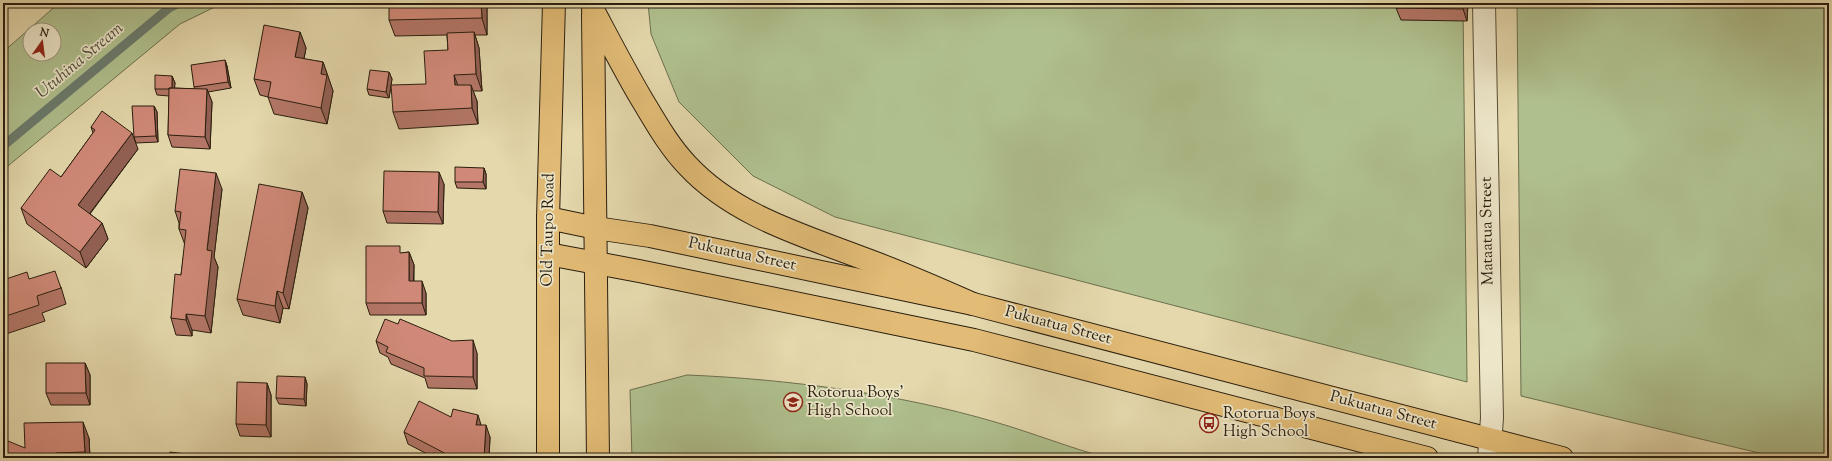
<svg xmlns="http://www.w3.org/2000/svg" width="1832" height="461" font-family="'Sorts Mill Goudy',serif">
	<rect width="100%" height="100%" fill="#e4d8ac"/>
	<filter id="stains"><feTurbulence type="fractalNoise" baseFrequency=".005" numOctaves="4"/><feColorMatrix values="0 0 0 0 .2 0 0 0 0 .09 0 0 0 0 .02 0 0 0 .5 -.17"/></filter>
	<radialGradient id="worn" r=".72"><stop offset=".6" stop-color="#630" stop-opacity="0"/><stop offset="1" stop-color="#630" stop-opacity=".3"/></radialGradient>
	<path fill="#afc08e" stroke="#6c6f4e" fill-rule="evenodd" d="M59,3H223L180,24L3,170V52ZM30,30H54V54H30Z
		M648,3H1463L1467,382L835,217L753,176L679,102L651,34Z
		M1517,3H1829V458H1780L1521,396Z
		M687,375C787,379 900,394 995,422C1033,433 1070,448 1108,458H632L630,390Z"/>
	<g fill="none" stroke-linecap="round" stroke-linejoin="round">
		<path stroke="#6a7b6d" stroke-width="9" d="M3,146L169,8L179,3"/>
		<defs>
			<path id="street" d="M1484,3L1492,418L1489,458"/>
			<path id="primary" d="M548,218L596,228L650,236L973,304L1562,458
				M548,254L639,271L974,340L1427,458"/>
			<path id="highway" d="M593,10C609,40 624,69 641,98C655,121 668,145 687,165C735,217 806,236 870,261C905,274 939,289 973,304
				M593,15L598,458
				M548,458V218L554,3"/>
		</defs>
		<use href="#street" stroke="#584c36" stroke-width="24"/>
		<use href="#primary" stroke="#2a1e0e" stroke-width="24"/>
		<use href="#highway" stroke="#2a1e0e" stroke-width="24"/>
		<use href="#street" stroke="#ede6c9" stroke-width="22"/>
		<use href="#primary" stroke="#e2bc76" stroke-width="22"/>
		<use href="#highway" stroke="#e2bc76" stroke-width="22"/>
	</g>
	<path fill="#b37667" stroke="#2a1e0e" d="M33,3H44L37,8Z
		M487,3V35H475L479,48L482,91H473L477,101L478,124L399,129L393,112L426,84L448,50L447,35L395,36L389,20Z
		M1468,3L1467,21L1401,20L1396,8Z
		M300,32L306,48L304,59L323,62L333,91L327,124L274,114L268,97L260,95L254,79Z
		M225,60L227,66L231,88L208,92L212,102L210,149L172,147L168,135L169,96L157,95L155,89L172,76L175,83L174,88L195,89L194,87Z
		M389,72L392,79L389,98L369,95L367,89Z
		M154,106L157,112L158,142L136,143L134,137Z
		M91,127L138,149L90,214L102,223L108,239L86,268L27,224L21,208L61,177L93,133Z
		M484,168L486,174V189L457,188L455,182Z
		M444,184L443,224L387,223L383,211Z
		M222,189L214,257L218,267L211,333L192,330V336L176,335L171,318L181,275L185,245L179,229V223L175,211Z
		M302,192L308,208L289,309L283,308L280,323L243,315L237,299Z
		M409,252L414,265V281L426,293V315H370L366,303L402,253Z
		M29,279L61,287L66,304L42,313L45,321L3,335V280Z
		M398,324L477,353V389L428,388L425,378L391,364L388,357L380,353L376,341Z
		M85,363L90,375V405H51L46,393Z
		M305,377L307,384L306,406L279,404L276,398Z
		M267,383L271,395V437L240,436L236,424Z
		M451,417L481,425L490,437L489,458H435L408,444L404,432Z
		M89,438L90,458H3L25,448Z"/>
	<path fill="#926054" stroke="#2a1e0e" d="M35,3H44L37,8Z
		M481,3H487V35L482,18Z
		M1463,3H1468L1467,21L1463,9Z
		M3,22L6,30L3,33Z
		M300,32L306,48L301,73L295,57Z
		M474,32L479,48L482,91L476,74Z
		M225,60L227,66L231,88L228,82Z
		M323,62L333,91L327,124L321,108V74Z
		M389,72L392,79L389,98L386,92Z
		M454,75L460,91L455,85Z
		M172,76L175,83L174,96L172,89Z
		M471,85L477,101L478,124L472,108Z
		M207,89L212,102L210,149L205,137Z
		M154,106L157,112L158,142L156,136Z
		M132,133L138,149L84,221L78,205Z
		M484,168L486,174V189L483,182Z
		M439,172L444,184L443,224L438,212Z
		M216,173L222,189L214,257L218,267L211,333L205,316L207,250Z
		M302,192L308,208L289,309L283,293Z
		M102,223L108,239L86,268L80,252Z
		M409,252L414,265L413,293L409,281Z
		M422,281L426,293V315L422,303Z
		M277,291L283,308L280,323L275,306Z
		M186,314L192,330V336L186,320Z
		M473,340L477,353V389L473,377Z
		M85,363L90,375V405L86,393Z
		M305,377L307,384L306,406L304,399Z
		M267,383L271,395V437L266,425Z
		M478,415L482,428L476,425Z
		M83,422L89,438L90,458H87L85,452Z
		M486,425L490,437L489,458H484Z"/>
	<path fill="#d08978" stroke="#2a1e0e" d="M389,3H481L482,18L389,20Z
		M1396,3H1463V9L1396,8Z
		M264,25L300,32L295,57L323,62L321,74L327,75L321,108L268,97L271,82L254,79Z
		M474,32L476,74L454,75L455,85H471L472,108L393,112L391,85L426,84L424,51L448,50L447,33Z
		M225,60L228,82L194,87L191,65Z
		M370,70L389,72L386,92L367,89Z
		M155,75L172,76V88H169V89H155Z
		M169,88L207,89L205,137L168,135Z
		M132,106H154L156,136L134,137Z
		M102,111L132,133L78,205L102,223L80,252L21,208L50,169L61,177L95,130L91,127Z
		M455,167L484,168L483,182H455Z
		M180,169L216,173L207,250L212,251L205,316L186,314V320L171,318L175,274L181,275L186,230L179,229L181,212L175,211Z
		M384,171L439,172L438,212L383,211Z
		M259,184L302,192L283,293L277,291L275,306L237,299Z
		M366,246H400V253L409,252V281H422V303H366Z
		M55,271L61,288L37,296L39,305L3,317V280L27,272L29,279Z
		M385,319L398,324L400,319L452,341L473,340V377L424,376V368L386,352L388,347L376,341Z
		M46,363H85L86,393H46Z
		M277,376L305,377L304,399L276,398Z
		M237,382L267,383L266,425L236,424Z
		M419,401L451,417L453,409L478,415L476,425H486L484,458H454L404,432Z
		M83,422L85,452L56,453V458H3V439L25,448L24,423Z
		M170,452L186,454V458H169Z
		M432,455V458H398V456Z"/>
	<defs>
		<symbol id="school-ring" viewBox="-11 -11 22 22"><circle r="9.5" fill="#ede6c9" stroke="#8f2418" stroke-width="1.5"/><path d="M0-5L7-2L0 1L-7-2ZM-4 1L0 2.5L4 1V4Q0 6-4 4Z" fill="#8f2418"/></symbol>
		<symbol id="bus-ring" viewBox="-11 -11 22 22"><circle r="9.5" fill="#ede6c9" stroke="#8f2418" stroke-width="1.5"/><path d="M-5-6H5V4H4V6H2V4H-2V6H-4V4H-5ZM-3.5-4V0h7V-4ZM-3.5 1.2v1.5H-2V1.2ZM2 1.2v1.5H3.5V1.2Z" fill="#8f2418"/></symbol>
	</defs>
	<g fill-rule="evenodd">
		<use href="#school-ring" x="782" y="391" width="22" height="22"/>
		<use href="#bus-ring" x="1198" y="412" width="22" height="22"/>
	</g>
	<g text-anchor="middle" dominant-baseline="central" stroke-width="3.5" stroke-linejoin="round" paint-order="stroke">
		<g font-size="16" fill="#2a1e0e" stroke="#ede6c9">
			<text transform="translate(549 230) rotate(-89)">Old Taupo Road</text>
			<text transform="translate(1488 231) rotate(-91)">Mataatua Street</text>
			<text transform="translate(742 255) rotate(12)">Pukuatua Street</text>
			<text transform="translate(1058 326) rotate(15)">Pukuatua Street</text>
			<text transform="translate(1383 411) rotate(15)">Pukuatua Street</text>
		</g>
		<g font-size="16" fill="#2a1e0e" stroke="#ede6c9" text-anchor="start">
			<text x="807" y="393">Rotorua Boys'<tspan x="807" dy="18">High School</tspan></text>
			<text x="1223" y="414">Rotorua Boys<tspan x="1223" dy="18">High School</tspan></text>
		</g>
		<g font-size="17" font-style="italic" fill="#4a4c3e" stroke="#ede6c9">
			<text transform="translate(80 61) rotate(-40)">Utuhina Stream</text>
		</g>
	</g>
	<rect width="1832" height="461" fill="none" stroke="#e4d8ac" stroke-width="16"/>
	<rect x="4" y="4" width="1824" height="453" fill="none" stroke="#2a1e0e" stroke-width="2"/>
	<rect x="8" y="8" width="1816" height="445" fill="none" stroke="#2a1e0e"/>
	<g transform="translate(42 42) rotate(14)"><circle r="19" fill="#ede6c9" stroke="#9f967e"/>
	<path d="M0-3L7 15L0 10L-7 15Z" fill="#8f2418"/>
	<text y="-6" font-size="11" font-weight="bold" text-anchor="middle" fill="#2a1e0e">N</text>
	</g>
	<rect width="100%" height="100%" filter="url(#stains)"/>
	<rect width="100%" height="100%" fill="url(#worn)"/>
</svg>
